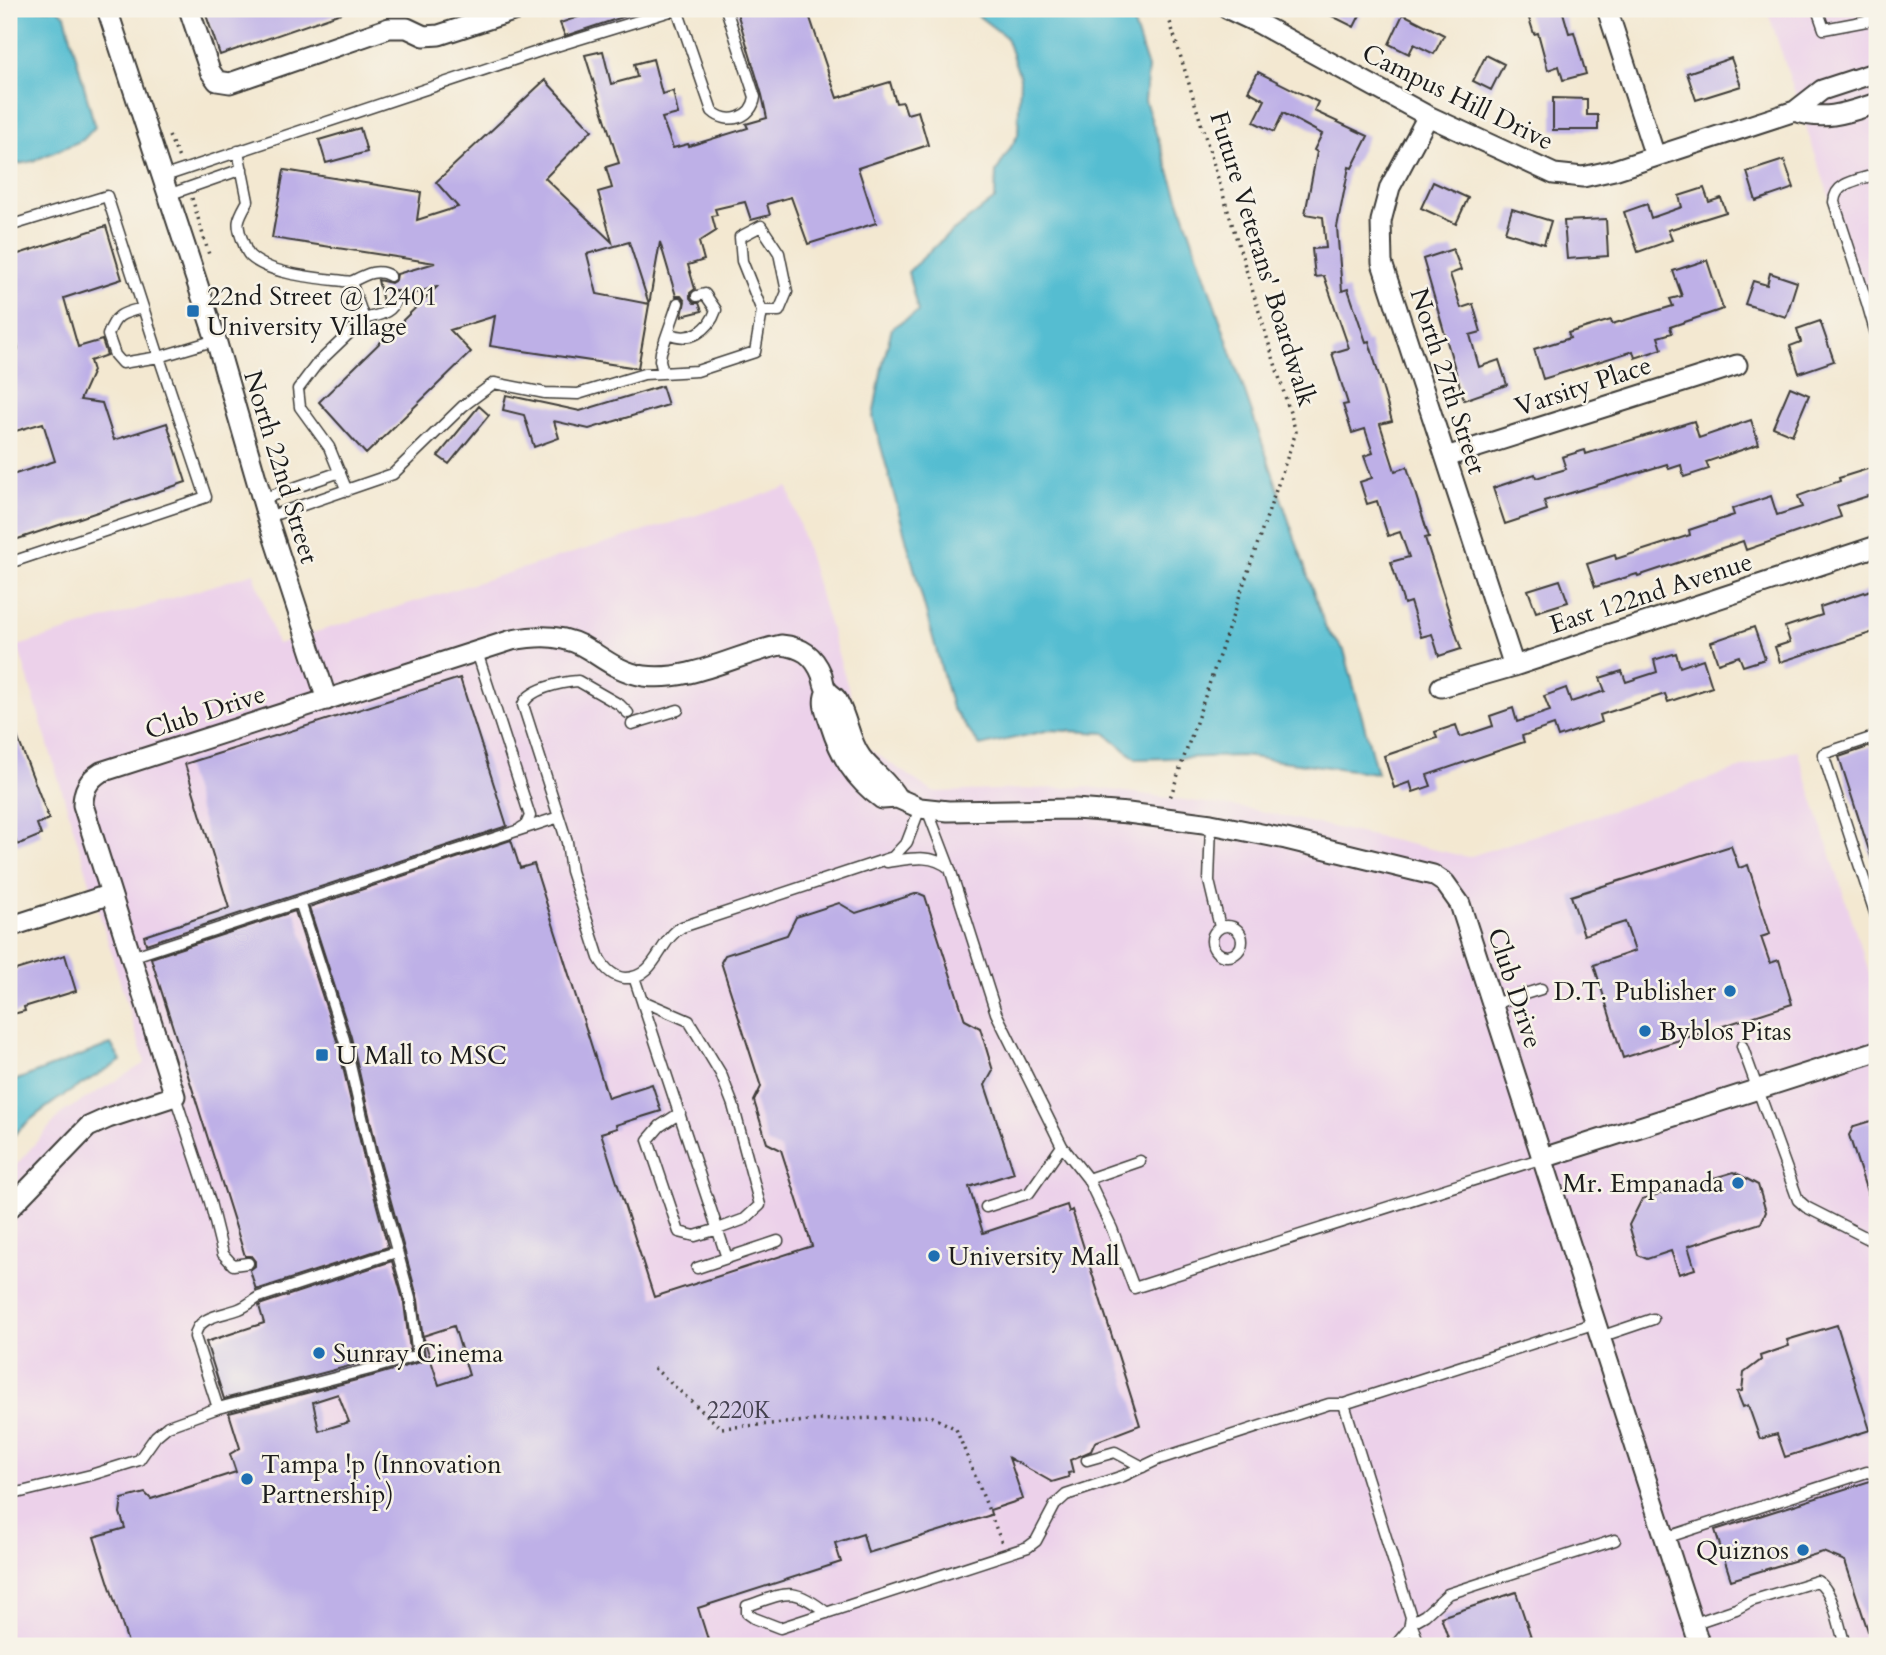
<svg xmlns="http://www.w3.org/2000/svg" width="1886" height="1655" font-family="Cardo,serif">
	<rect width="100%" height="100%" fill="#f7f3e8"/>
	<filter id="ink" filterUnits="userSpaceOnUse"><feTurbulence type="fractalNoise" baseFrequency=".0143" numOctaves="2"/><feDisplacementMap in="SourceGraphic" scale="14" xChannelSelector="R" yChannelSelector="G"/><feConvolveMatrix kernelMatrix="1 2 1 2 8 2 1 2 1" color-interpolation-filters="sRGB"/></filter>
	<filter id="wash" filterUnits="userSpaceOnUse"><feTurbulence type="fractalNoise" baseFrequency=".00686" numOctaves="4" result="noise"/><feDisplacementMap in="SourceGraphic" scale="28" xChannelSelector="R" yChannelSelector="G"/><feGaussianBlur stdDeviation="1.57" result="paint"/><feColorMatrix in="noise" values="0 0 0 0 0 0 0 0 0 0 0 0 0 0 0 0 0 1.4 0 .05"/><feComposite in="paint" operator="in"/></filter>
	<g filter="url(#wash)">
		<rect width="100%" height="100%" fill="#f3e8d1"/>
		<path fill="#ecd1ea" d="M1767,9H1877V341Z
			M788,487L866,747L933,792L1089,787L1250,809L1468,857L1797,750L1877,997V1646H9V1173L62,1113L145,1063L18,646L254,573L277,644Z"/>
		<path fill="#54bdd1" stroke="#386c76" stroke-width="2" d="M9,9H57L65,15L95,127L83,140L33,161L9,166Z
			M972,9H1129L1148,68L1145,101L1326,629L1344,650L1377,773L1242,756L1136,759L1105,733L1050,730L980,746L952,708L873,417L882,367L892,328L918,312L908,272L944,238L995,199L996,172L1018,135L1020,78L1006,37L977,15Z
			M111,1044L121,1061C83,1084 39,1107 9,1140V1083Z"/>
		<g id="blocks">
			<path fill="#beb0e7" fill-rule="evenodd" d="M213,9H346L347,11L220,55L205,12Z
				M602,9H641V11L565,36L560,23Z
				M736,9H807L837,98L890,82L896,103L903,102L907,114L918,111L928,145L858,168L876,223L808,244L791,197L767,204L770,215L751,220L745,202L715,209L717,215L712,216L716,231L699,242L704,260L688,265L695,289L690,293V298L694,303H699L702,311L682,316L685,301L681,296H676L660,242L638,368L490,346L495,316L450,330L471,352L366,454L319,402L437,287L403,296L399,291H394L387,300L383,302L378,280L391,283L396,280L397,274L435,263L272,238L284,170L421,192L417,220L458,207L436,182L545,80L592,130L545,178L612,242L598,192L612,188L606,167L619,163L585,55L603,51L611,84L637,77L634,64L653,59L662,94L673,91L678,114L662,118L673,148L688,144L689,146L748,128L746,124L767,118L762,95ZM629,242L649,304L597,294L587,254Z
				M1318,9H1363L1354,27Z
				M1526,9H1562L1569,33L1574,32L1586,74L1563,80L1559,66L1548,70L1538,33L1534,34Z
				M1403,14L1444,35L1434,54L1414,44L1409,54L1389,44Z
				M1486,55L1504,64L1491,90L1473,81Z
				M1731,58L1741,86L1696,100L1687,73Z
				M1258,72L1318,102L1314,111L1368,136L1352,168L1349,167L1337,227L1342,291L1348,289L1366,342L1369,341L1392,421L1380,424L1395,471L1407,467L1429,537L1425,538L1461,649L1439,656L1432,634L1421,637L1410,602L1404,604L1391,562L1409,557L1400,532L1388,536L1377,501L1367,504L1360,482L1372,478L1364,456L1373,453L1365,429L1352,433L1343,405L1348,404L1332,353L1349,348L1324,276L1315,277L1312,249L1326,248L1323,217L1305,214L1317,152L1314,150L1322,134L1283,113L1274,132L1254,122L1265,100L1248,91Z
				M1553,98L1587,99V115H1598V130H1553Z
				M360,128L367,152L326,163L319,140Z
				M1784,160L1794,188L1756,201L1747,172Z
				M1433,182L1468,198L1456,224L1421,208Z
				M1704,188L1709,202L1721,198L1726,212L1668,230L1672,240L1638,252L1624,212L1647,204L1651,218L1682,207L1679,196Z
				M1512,209L1551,221L1544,244L1505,232Z
				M1606,219L1608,256L1567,259L1564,221Z
				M106,226L122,279L64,298L78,347L102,340L107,355L90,361L93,371L80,400L102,403L114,440L167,423L186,482L9,542V476L55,461L43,423L9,433V377L18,348L9,318V257Z
				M1453,249L1461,270L1450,274L1461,308L1473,304L1481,332L1470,335L1479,367L1499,360L1507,385L1464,400L1423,259Z
				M1707,260L1723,309L1670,327L1672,333L1658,337L1662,349L1635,358L1633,351L1543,379L1534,349L1570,338L1568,333L1611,320L1612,324L1673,306L1670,299L1682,296L1673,271Z
				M1770,273L1797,282L1786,317L1745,304L1753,281L1767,285Z
				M1820,321L1834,361L1799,373L1790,346L1801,342L1797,329Z
				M662,386L668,405L589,429L554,421L559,438L534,447L524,415L503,410L506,395L580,411Z
				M1790,387L1809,395L1792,435L1773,427Z
				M479,406L489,415L449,464L438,456Z
				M1751,420L1759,444L1706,462L1709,469L1684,477L1681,465L1669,469L1667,464L1544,501L1547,510L1505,524L1493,488L1535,474L1536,478L1566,469L1562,457L1585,450L1586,454L1694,421L1699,438Z
				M1877,466V493L1837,506L1841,517L1746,550L1743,541L1638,576L1637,574L1595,587L1587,564L1615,555L1616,559L1690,535L1689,530L1734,515L1732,509L1771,496L1777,515L1802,507L1798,496L1840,481L1839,478Z
				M1560,580L1568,602L1536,612L1528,590Z
				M1877,588V631L1780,662L1775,647L1790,642L1785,627L1822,615L1820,607Z
				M1754,627L1765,659L1743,666L1739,656L1718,663L1711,642Z
				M1676,653L1680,667L1703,659L1712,687L1668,702L1665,694L1600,715L1602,722L1558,737L1554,725L1522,736L1524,742L1427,775L1431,786L1413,792L1410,782L1394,788L1384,756L1437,738L1435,732L1456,725L1460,737L1493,726L1490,716L1513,708L1517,722L1550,711L1544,696L1566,688L1571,702L1605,691L1600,678L1622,671L1626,682L1657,672L1654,660Z
				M460,678L507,826L146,944L144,936L229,908L185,764Z
				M10,718L49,819L37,824L41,835L17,845L13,833L9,835Z
				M1877,744V866H1874L1839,757Z
				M511,840L520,868L534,864L608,1098L652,1084L661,1111L616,1125L617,1128L601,1133L654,1297L812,1246L781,1150L767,1143L754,1101L761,1087L721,962L725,955L787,935L796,917L839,903L856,913L918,893L925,896L965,1020L980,1028L993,1071L985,1085L1014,1173L969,1187L983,1233L1067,1205L1069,1212L1072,1210L1140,1425L1095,1442L1091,1451L1070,1460L1073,1472L1068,1473L1069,1477L1052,1482L1009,1458L1023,1499L990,1510L991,1515L868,1553L863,1534L835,1543L841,1562L698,1608L710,1646H129L94,1537L125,1528L120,1513L122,1499L145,1493L151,1499L236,1472L230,1454L240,1448L229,1413L372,1376L420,1362L425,1357L418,1300L378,1154L351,1037L309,907ZM454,1326L469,1375L439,1385L423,1336ZM338,1394L349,1422L319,1431L313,1402Z
				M1731,846L1739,868L1748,865L1770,934L1761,937L1770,963L1779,960L1792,1004L1623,1058L1594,965L1635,951L1625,922L1584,935L1571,896Z
				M295,911L337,1041L364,1158L388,1247L256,1290L250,1270L255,1266V1261L251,1256H245L151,958Z
				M65,955L76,991L24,1007L25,1011L9,1015V972Z
				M1877,1119V1214H1874L1849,1135L1854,1126Z
				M1734,1172L1758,1185L1766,1212L1761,1223L1688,1246L1695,1269L1679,1274L1671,1251L1647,1259L1638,1255L1629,1225L1642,1199Z
				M392,1261L404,1303L410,1350L224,1399L206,1342L264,1323L259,1306L262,1304Z
				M1837,1325L1870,1430L1785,1457L1777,1434L1760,1439L1748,1405L1743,1407L1737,1392L1742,1391L1744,1373L1761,1360L1760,1356L1789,1346L1787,1340Z
				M1870,1481L1877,1484V1646H1873L1845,1561L1823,1552L1731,1580L1715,1530Z
				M1516,1592L1534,1646H1451L1441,1617Z"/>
		</g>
	</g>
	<g filter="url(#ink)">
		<use href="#blocks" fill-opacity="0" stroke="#3c3b37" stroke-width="2"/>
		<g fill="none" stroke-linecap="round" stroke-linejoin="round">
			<defs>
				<path id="service" d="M677,9L712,111C727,125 752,119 755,97L726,9
					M1817,9L1824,29L1877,19
					M238,151L248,201C238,219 235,222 243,242C245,247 246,252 250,256C272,276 322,278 351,282L364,319L316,365L298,389L300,407L329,447L347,491
					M1877,174C1861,180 1835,181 1834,202L1867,303L1877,300
					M162,177L540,51L677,9
					M168,195L242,169
					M9,226L107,196L159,357L216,340
					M351,282C363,276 377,267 390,276
					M1867,303L1877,338
					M364,319C377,315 393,314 396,298
					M668,333C690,343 709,331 716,310L705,294L697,296
					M663,373L660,360L661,352L678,303
					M262,499L340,472
					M268,517L393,474L463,406L494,383L545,393L578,394L644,374L697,371L755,352L762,311L742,261L740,237L761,226L779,253L787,292L779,311H762
					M9,563L206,497L159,357L122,363L115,355L108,335C115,314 123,313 143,308
					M477,652L530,816L526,825L521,828
					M628,713L620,705L578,681C562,682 528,689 523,705L567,842L571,871L599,958C605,969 613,977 625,978C657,978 659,939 682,927L893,857L907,842L920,808
					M632,724L678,710
					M1877,736L1823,754L1877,919
					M927,809L950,869L996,1013L1062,1146L1029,1193L986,1207
					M1211,824L1209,881L1220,927
					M887,862C910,859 931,853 949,868
					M1212 941a15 15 0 1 1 30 0a15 15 0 1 1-30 0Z
					M131,957L559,817
					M634,977L727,1258L778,1241
					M643,1001L689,1021L721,1074L733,1105L760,1205L745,1219L718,1229L695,1236L679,1232L648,1140L660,1126L680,1113
					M1493,1004L1541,989
					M1742,1046L1798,1200L1806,1207L1877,1243
					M175,1096L210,1202L223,1254L233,1265L248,1263
					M1062,1146L1088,1179L1112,1229L1134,1288L1543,1158
					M1088,1179L1140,1161
					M697,1268L727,1258
					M1600,1337L1653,1319
					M218,1408L370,1369L418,1355L411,1302L371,1156L344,1039L300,902
					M1087,1460L1115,1452L1143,1467
					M9,1495L91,1475L139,1460L156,1436L168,1426L218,1408L195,1337C196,1316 224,1315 239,1309C247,1306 252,1301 259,1297L396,1252
					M1665,1538L1867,1472L1877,1474
					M827,1613C792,1585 786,1593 747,1606V1613L754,1618L780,1628L1028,1547L1036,1541L1055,1505L1066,1495L1123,1476L1159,1459L1329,1404H1344
					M1692,1624L1736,1609L1751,1601L1817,1581C1833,1589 1840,1629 1845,1646
					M1395,1646L1409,1629L1411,1617L1344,1404L1596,1323
					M1420,1646L1411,1623L1425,1615L1448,1594L1615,1540"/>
				<path id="minor" d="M107,9L216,340L269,523L327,700
					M189,9L210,71L217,81L230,83L389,28H407L424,36L439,35L519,9
					M1228,9L1258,23L1428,116L1554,174L1583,177L1614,170L1795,111L1822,90L1877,72
					M1607,9L1655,156
					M1795,111C1825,122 1849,112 1877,103
					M1428,116L1390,187L1381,221L1382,263L1514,666
					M1446,457L1737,365
					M1441,687L1514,666L1877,546
					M827,691C821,702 826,711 830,723C840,755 854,779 882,799L897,798L920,808L948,811L1075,809L1128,813L1211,824L1286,839L1433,875L1445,883L1460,904L1700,1646
					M9,927L111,894
					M1543,1158L1877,1051
					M9,1209L88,1127L108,1118L175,1096L83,805C83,790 88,780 101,772L512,640C540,635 566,634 591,651C608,662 623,673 644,676C691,682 736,654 781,645C802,647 814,655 822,675C823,679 824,687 827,690C830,695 836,696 838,702C848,720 849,740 861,757C872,772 889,782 897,798"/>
			</defs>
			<use href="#service" stroke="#3c3b37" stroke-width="13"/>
			<use href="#minor" stroke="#3c3b37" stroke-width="23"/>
			<path stroke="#3c3b37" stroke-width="3.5" stroke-dasharray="2 5" stroke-linecap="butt" d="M1166,9L1296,432L1170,798
				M169,136L179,158
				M192,198L210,258
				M654,1368L721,1428L821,1420L931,1416L956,1429L1002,1543"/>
			<use href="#service" stroke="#fff" stroke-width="10"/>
			<use href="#minor" stroke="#fff" stroke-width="19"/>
		</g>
	</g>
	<g fill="#1f6fb2" stroke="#f7f3e8" stroke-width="2.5">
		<rect x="186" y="304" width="14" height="14" rx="3.5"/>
		<circle cx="1730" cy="991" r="7"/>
		<circle cx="1645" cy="1031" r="7"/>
		<rect x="315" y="1048" width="14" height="14" rx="3.5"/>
		<circle cx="1738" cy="1183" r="7"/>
		<circle cx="934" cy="1256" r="7"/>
		<circle cx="319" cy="1353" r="7"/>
		<circle cx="247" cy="1479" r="7"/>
		<circle cx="1803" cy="1550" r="7"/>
	</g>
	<g text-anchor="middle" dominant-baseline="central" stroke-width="5" stroke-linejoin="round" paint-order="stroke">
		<g font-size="23" fill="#44414f">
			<text x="739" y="1410">2220K</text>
		</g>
		<g font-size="26" fill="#1c1c1c" stroke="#f7f3e8">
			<text transform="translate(1458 97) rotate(26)">Campus Hill Drive</text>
			<text transform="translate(1263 259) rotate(73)">Future Veterans' Boardwalk</text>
			<text transform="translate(1448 381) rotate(72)">North 27th Street</text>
			<text transform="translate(1583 386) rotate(-18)">Varsity Place</text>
			<text transform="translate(281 467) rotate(73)">North 22nd Street</text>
			<text transform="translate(1651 593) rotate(-18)">East 122nd Avenue</text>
			<text transform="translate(205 712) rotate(-18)">Club Drive</text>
			<text transform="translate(1515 988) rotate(72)">Club Drive</text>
		</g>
		<g font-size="26" fill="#1c1c1c" stroke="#f7f3e8" text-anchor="start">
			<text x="207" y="296">22nd Street @ 12401<tspan x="207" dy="30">University Village</tspan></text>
			<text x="1716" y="991" text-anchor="end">D.T. Publisher</text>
			<text x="1659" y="1031">Byblos Pitas</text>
			<text x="336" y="1055">U Mall to MSC</text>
			<text x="1724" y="1183" text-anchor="end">Mr. Empanada</text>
			<text x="948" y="1256">University Mall</text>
			<text x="333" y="1353">Sunray Cinema</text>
			<text x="261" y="1464">Tampa !p (Innovation<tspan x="261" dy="30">Partnership)</tspan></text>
			<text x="1789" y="1550" text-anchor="end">Quiznos</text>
		</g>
	</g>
	<rect width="1886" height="1655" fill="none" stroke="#f7f3e8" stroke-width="35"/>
</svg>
